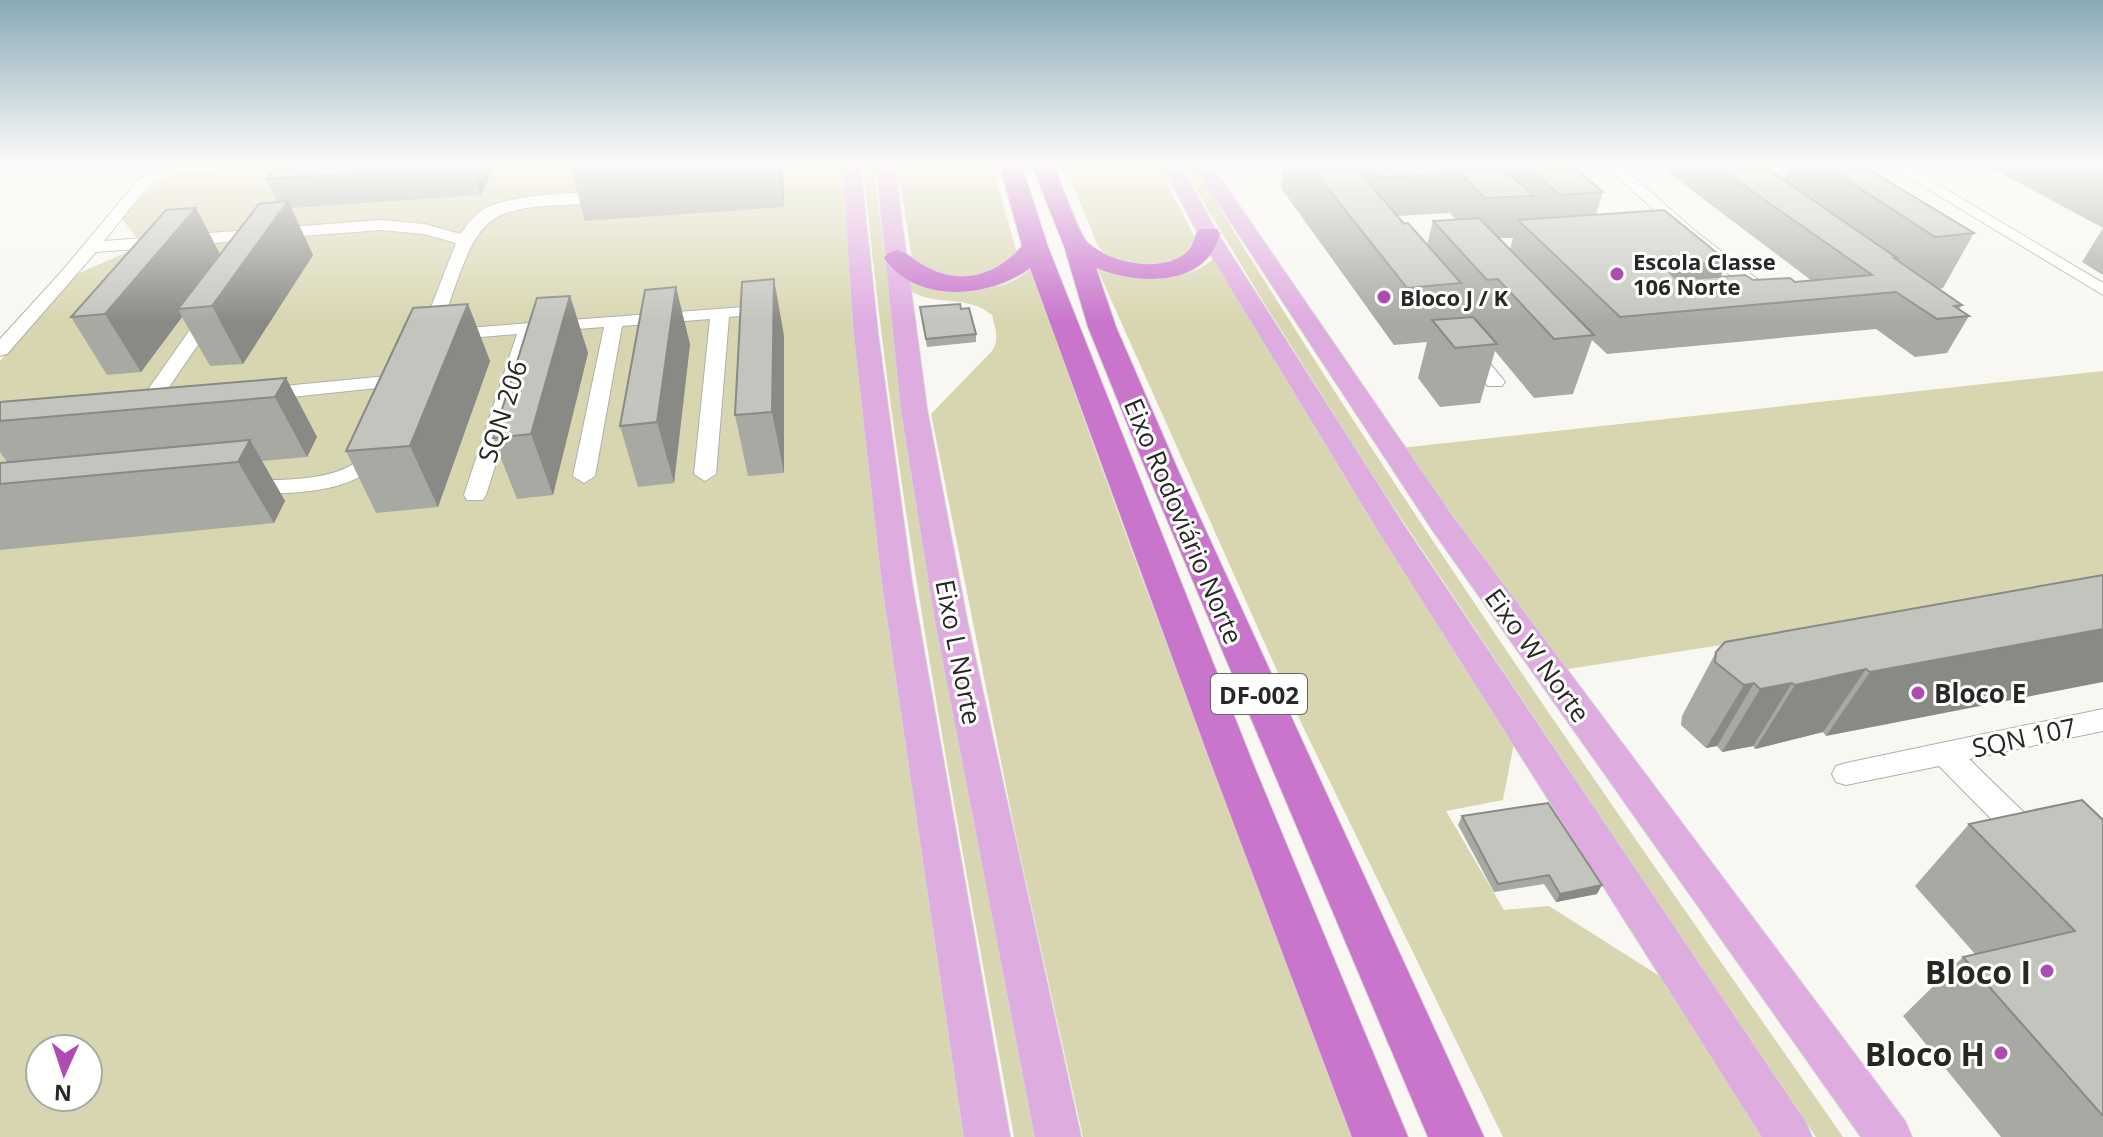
<svg xmlns="http://www.w3.org/2000/svg" width="2103" height="1137" font-family="'Open Sans',sans-serif">
	<rect width="100%" height="100%" fill="#f8f7f2"/>
	<path fill="#d8d6b0" fill-rule="evenodd" d="M384,163H837L846,166L977,1137H0V361L75,275L136,248L139,240L121,218L148,190L177,171ZM40,1049H88V1097H40Z
		M863,163H874C908,491 970,814 1037,1137H1014C956,814 893,490 863,163Z
		M897,163H991L1018,256L1010,269L951,281L913,265Z
		M1064,163H1163L1168,174L1169,188L1198,243L1199,250L1154,269L1107,257L1098,246Z
		M1180,163H1192C1394,497 1620,817 1843,1137H1816L1772,1073L1377,482L1261,298Z
		M1215,256L1514,743L1503,800L1446,811L1504,910L1549,906L1672,984L1772,1137H1503L1291,702L1096,266C1134,272 1186,290 1215,256Z
		M1031,268C1132,561 1243,850 1360,1137H1083L1017,841L931,414L992,351C1000,339 995,328 992,315C968,294 933,307 909,290L908,279C950,287 997,301 1031,268Z
		M2103,371V585L1562,670L1400,448Z"/>
	<g fill="none" stroke-linecap="round" stroke-linejoin="round">
		<defs>
			<path id="minor" d="M0,163H15L0,173Z
				M168,163H185L148,186L104,241L381,220L425,224L460,234C467,226 472,217 481,211C503,195 588,189 616,195V201L610,203C477,208 483,204 440,330L770,305L773,309L770,313L729,317L716,474L705,481L694,474L710,319L622,326L595,476L584,483L573,476L604,327L537,332L486,495L483,500H467L464,495L517,334L447,340L438,335L430,339L423,337L421,333L456,243L424,234L381,230L96,252L7,354L0,356V339L62,271L138,180Z
				M1603,163H1618L1694,230L1766,286L1772,297L1769,301H1757L1752,293L1682,236Z
				M1885,163H1902L2103,283V295Z
				M212,306L221,311L154,409H140L137,405L140,401L206,307Z
				M1468,344L1475,346L1502,378L1505,382L1502,386H1488L1461,354L1458,350L1461,346Z
				M408,374L415,376L418,380L415,384L263,400L253,394L263,388Z
				M378,445L389,451C358,496 295,492 246,495L238,493L235,488L238,483L246,481C278,479 318,482 348,467C360,461 366,448 378,445Z
				M2103,709V731L1969,759L2042,830L2046,839L2042,848L2031,852L2020,848L1939,766L1846,785L1836,782L1832,774L1836,766L1846,763Z"/>
			<path id="major" d="M842,163H860L878,334L912,583L1010,1137H964L882,583L854,334Z
				M876,163H894L927,409L967,620L1081,1137H1035L935,620L901,409Z
				M1161,163H1179L1218,234L1407,530L1805,1121L1812,1137H1762L1382,537L1198,234Z
				M1192,163H1210L1453,517L1905,1121L1912,1137H1861L1433,531Z"/>
			<path id="highway" d="M999,163H1021L1048,247L1254,766L1408,1137H1352L1212,766L1030,268C990,298 917,305 884,258L888,253L897,250C908,253 915,261 925,266C960,286 996,276 1022,246Z
				M1031,163H1053C1060,179 1078,233 1088,243C1111,264 1165,274 1188,251C1194,245 1194,236 1199,229H1217L1220,234C1205,288 1139,285 1096,268L1116,327L1178,470L1484,1137H1428L1146,470L1088,327L1064,246Z"/>
		</defs>
		<use href="#minor" stroke="#afafaa" stroke-width="2"/>
		<use href="#major" stroke="#d4d4d3" stroke-width="2"/>
		<use href="#highway" stroke="#d4d4d3" stroke-width="2"/>
		<use href="#minor" fill="#fff" fill-rule="evenodd"/>
		<use href="#major" fill="#dface0" fill-rule="evenodd"/>
		<use href="#highway" fill="#c975cc" fill-rule="evenodd"/>
	</g>
	<path fill="#a9a9a3" fill-rule="evenodd" d="M280,163H496L481,195L291,208L313,255L243,364L210,366L182,317L141,372L107,375L71,317L196,208L220,254L277,202L267,179Z
		M573,163H783L784,207L585,221L571,169Z
		M1284,163H1569L1603,192L1596,215L1727,261L1721,277L1753,280L1795,282L1812,281L1669,173L1673,163H1751L1784,180L1791,163H1858L1974,233L1943,288L1938,289L1962,305L1959,309L1969,316L1947,353L1915,357L1876,329L1607,354L1592,340L1573,394L1534,398L1495,351L1480,403L1440,407L1418,378L1427,342L1394,345L1281,188ZM1450,213L1456,220L1433,221L1427,245L1398,216ZM1499,238H1513L1510,249Z
		M1982,163H2103V228Z
		M2103,228V275L2082,262Z
		M570,296L588,353L553,495L517,499L493,438Z
		M468,304L490,361L438,507L376,513L346,451Z
		M920,307L976,334V342L927,347Z
		M784,336V473L748,476L735,415Z
		M690,344L674,483L638,487L620,426Z
		M286,378L317,437L307,457L262,461L285,501L274,523L0,550V463L7,462L0,452V402Z
		M2103,575L1826,736L1823,732L1755,749L1753,746L1722,752L1717,746L1706,748L1681,725L1682,716L1716,652Z
		M1462,816L1597,894L1556,902L1544,884L1494,892L1458,825Z
		M2103,820V1137H2001L1903,1016L1963,957L1975,954L1915,886L1969,824Z"/>
	<path fill="#898985" d="M472,163H496L481,195L471,166Z
		M777,163H783L784,207Z
		M288,201L313,255L243,364L212,306Z
		M196,208L224,262L178,309L182,317L141,372L105,314Z
		M1727,261L1712,297L1667,302L1670,273L1681,266Z
		M774,279L784,336V473L772,412Z
		M676,287L690,344L674,483L657,422Z
		M570,296L588,353L553,495L531,434Z
		M468,304L490,361L438,507L410,446Z
		M286,378L317,437L307,457L275,397Z
		M250,440L285,501L274,523L238,462Z
		M2103,629V682L1826,736L1870,672Z
		M1866,669L1823,732L1755,749L1795,685Z
		M1754,683L1717,746L1706,748L1744,685Z
		M1792,683L1753,746L1722,752L1760,689Z
		M1602,885L1597,894L1556,902L1560,894Z"/>
	<path fill="#c4c4be" stroke="#898985" stroke-width="2" d="M280,163H472L471,166L267,179Z
		M573,163H664L571,169Z
		M1308,163H1352L1404,224L1408,223L1461,283L1407,288Z
		M1366,163H1497L1534,196L1485,198L1459,172L1380,178Z
		M1522,163H1569L1603,192L1560,195Z
		M1712,163H1751L1758,167H1765L1897,258H1894L1962,305L1954,306L1969,316L1937,319L1896,292L1620,317L1518,220L1664,210L1727,261L1681,266L1670,273L1677,280L1745,275L1753,280L1790,278L1795,282L1872,275Z
		M1821,163H1858L1974,233L1935,237Z
		M288,201L212,306L178,309L259,204Z
		M196,208L105,314L71,317L166,210Z
		M1479,218L1594,335L1554,339L1498,279L1487,280L1433,221Z
		M774,279L772,412L735,415L742,282Z
		M676,287L657,422L620,426L645,290Z
		M570,296L531,434L493,438L537,298Z
		M468,304L410,446L346,451L413,308Z
		M960,304L961,309L969,308L976,334L926,339L920,307Z
		M1473,317L1497,344L1455,348L1432,320Z
		M286,378L275,397L0,421V402Z
		M250,440L238,462L0,484V463Z
		M2103,575V629L1870,672L1866,669L1795,685L1792,683L1760,689L1754,683L1744,685L1715,662L1716,652L1725,642Z
		M2082,800L2103,820V1116L1963,957L2075,931L1969,824Z
		M1548,803L1602,885L1560,894L1549,875L1498,884L1462,816Z"/>
	<linearGradient id="sky" x2="0" y2="1"><stop stop-color="#89aab7"/><stop offset="0.51" stop-color="#fcfbf9"/><stop offset="1" stop-color="#fcfbf9" stop-opacity="0"/></linearGradient>
	<rect width="2103" height="322" fill="url(#sky)"/>
	<g fill="#ae4cb3" stroke="#fffffe" stroke-width="3">
		<circle cx="1617" cy="274" r="8"/>
		<circle cx="1384" cy="297" r="8"/>
		<circle cx="1918" cy="693" r="8"/>
		<circle cx="2047" cy="971" r="8"/>
		<circle cx="2001" cy="1053" r="8"/>
	</g>
	<g text-anchor="middle" dominant-baseline="central" stroke-width="6" stroke-linejoin="round" paint-order="stroke">
		<g font-size="22" font-weight="bold" fill="#272725" stroke="#fffffe" text-anchor="start">
			<text x="1633" y="261">Escola Classe<tspan x="1633" dy="25">106 Norte</tspan></text>
			<text x="1400" y="297">Bloco J / K</text>
		</g>
		<rect fill="#fffffe" stroke="#686866" stroke-width="2" x="1211" y="674" width="96" height="40" rx="6"/>
		<g font-size="24" font-weight="bold" fill="#272725">
			<text x="1259" y="694">DF-002</text>
		</g>
		<g font-size="26" fill="#272725" stroke="#fffffe">
			<text transform="translate(502 411) rotate(-72)">SQN 206</text>
			<text transform="translate(1184 521) rotate(67)">Eixo Rodoviário Norte</text>
			<text transform="translate(959 652) rotate(79)">Eixo L Norte</text>
			<text transform="translate(1538 655) rotate(54)">Eixo W Norte</text>
			<text transform="translate(2024 737) rotate(-12)">SQN 107</text>
		</g>
		<g font-size="26" font-weight="bold" fill="#272725" stroke="#fffffe" text-anchor="start">
			<text x="1934" y="693">Bloco E</text>
		</g>
		<g font-size="32" font-weight="bold" fill="#272725" stroke="#fffffe" text-anchor="end">
			<text x="2031" y="971">Bloco I</text>
			<text x="1985" y="1053">Bloco H</text>
		</g>
	</g>
	<g transform="translate(64 1073) rotate(183)"><circle r="38" fill="#fffffe" stroke="#a9a9a7" stroke-width="2"/>
	<path d="M0-6L14 30L0 20L-14 30Z" fill="#ae4cb3"/>
	<text y="-12" font-size="22" font-weight="bold" text-anchor="middle" fill="#272725">N</text>
	</g>
</svg>
